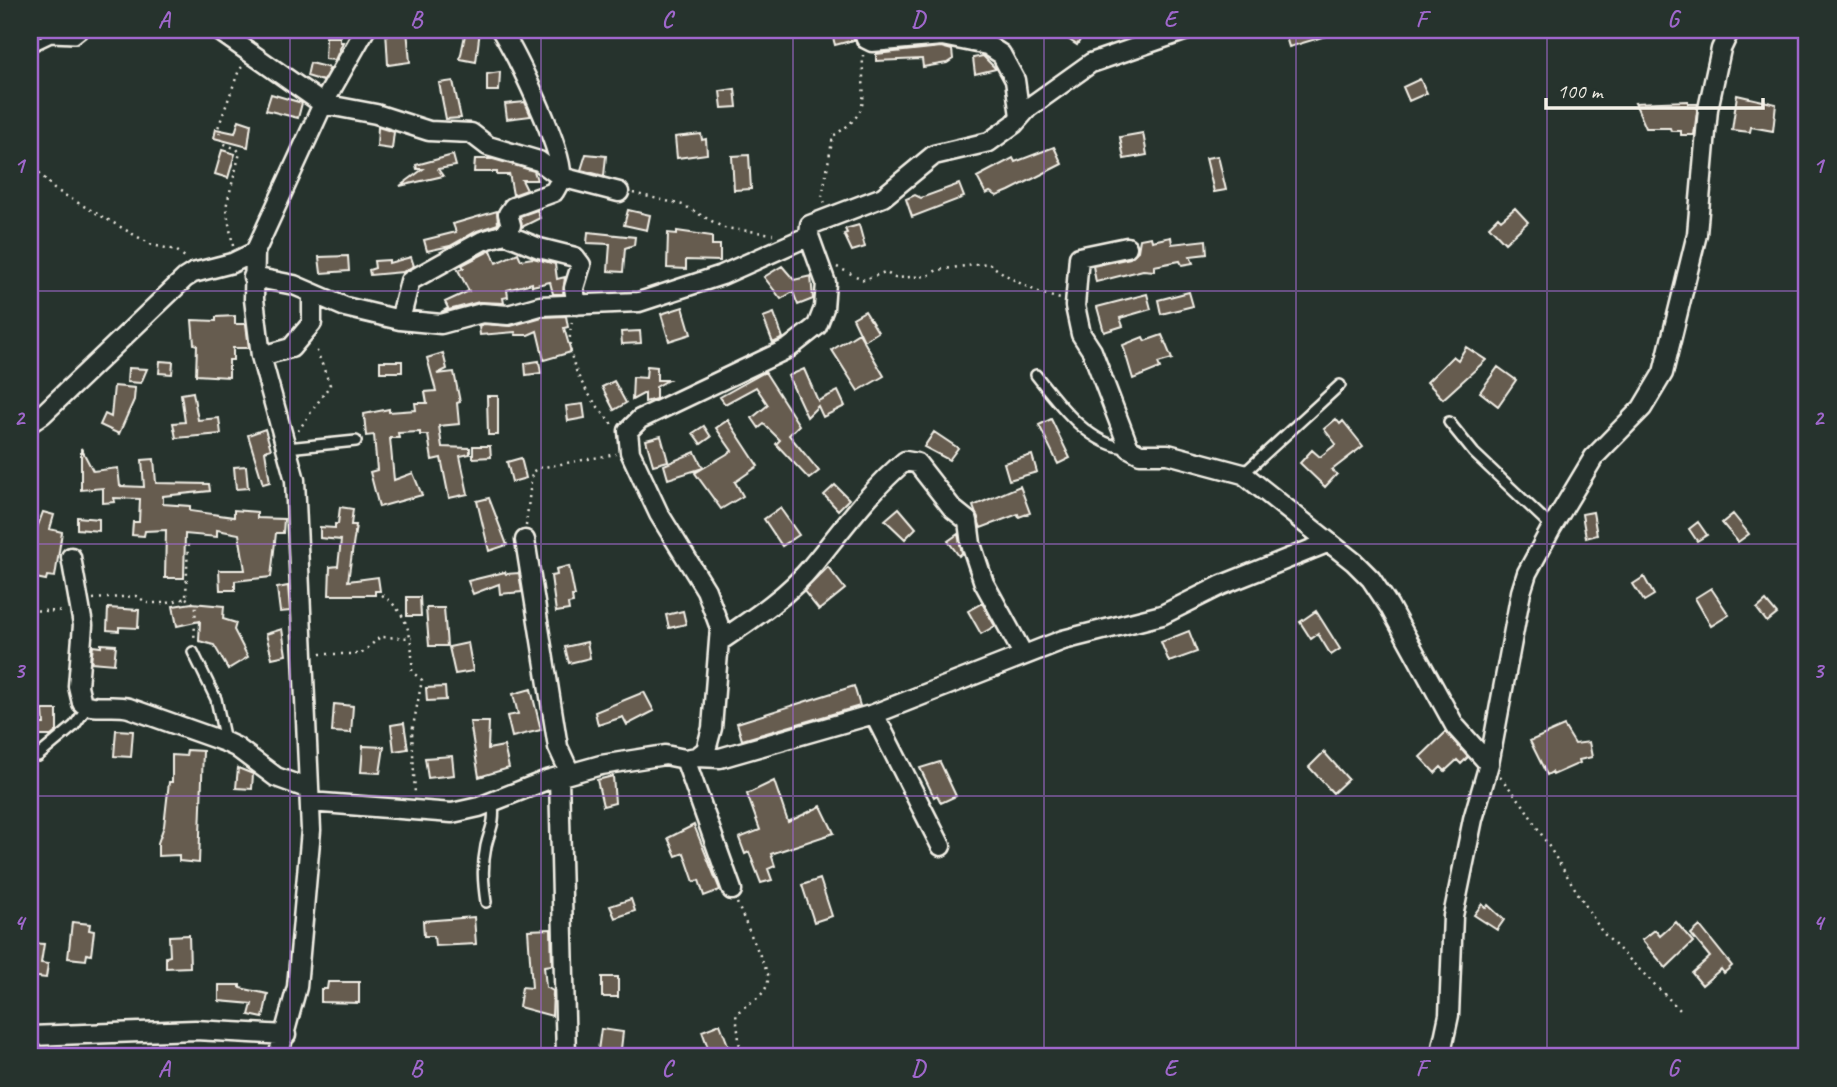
<svg xmlns="http://www.w3.org/2000/svg" width="1837" height="1087" font-family="Caveat,sans-serif">
	<rect width="100%" height="100%" fill="#26332d"/>
	<filter id="ink" filterUnits="userSpaceOnUse"><feTurbulence type="fractalNoise" baseFrequency=".0143" numOctaves="2"/><feDisplacementMap in="SourceGraphic" scale="14" xChannelSelector="R" yChannelSelector="G"/><feConvolveMatrix kernelMatrix="1 2 1 2 8 2 1 2 1" color-interpolation-filters="sRGB"/></filter>
	<g filter="url(#ink)">
		<path fill="#665c50" stroke="#f4f1e8" stroke-width="2" d="M386,30H407L410,62L388,65Z
			M466,30H480L476,62L460,59Z
			M831,30H852L854,40L835,45Z
			M1070,30L1083,35L1077,45L1065,37Z
			M1284,30H1336V33L1289,47Z
			M326,37H340V42H343L335,60L325,59Z
			M941,47L952,50L953,59L947,63L923,67L922,59L876,61V54Z
			M983,56L996,69L975,74L973,58Z
			M310,63L330,68L323,81L307,76Z
			M500,72L499,91H487V74Z
			M1420,79L1427,93L1409,101L1403,87Z
			M453,81L461,118L446,119L439,83Z
			M735,89L737,107L722,108L720,91Z
			M271,94L302,103L298,118L266,110Z
			M1737,95L1776,104L1773,131L1751,127L1750,132L1732,130Z
			M1688,101V104H1698L1694,135H1681V131H1671L1670,128H1646L1635,103Z
			M525,102L531,116L507,119L505,104Z
			M239,120L251,124L248,147L214,138L216,129L235,133Z
			M378,127L394,132L392,149L377,147Z
			M1143,133L1147,155L1124,159L1120,137Z
			M701,134L702,140L706,139L707,154L677,158L675,137Z
			M1054,147L1062,164L1009,191L997,196L990,192L986,194L977,177L1013,158L1015,162Z
			M222,150L235,154L228,178L215,174Z
			M586,154L606,156L604,176L581,170Z
			M453,155L456,166L438,169L443,176L400,186L423,169H417L416,165Z
			M749,155L751,189L734,190L732,156Z
			M1218,156L1226,190L1214,192L1206,158Z
			M475,159H493L534,171L537,180H522L527,190L513,195L509,173V175H497V172H474Z
			M959,184L964,197L912,217L906,199L915,195L921,198Z
			M1515,208L1528,222L1505,243L1489,226L1498,217L1501,220Z
			M537,210L540,218L522,227L520,216Z
			M628,210L650,215L647,230L624,225Z
			M497,211L498,224L477,231L450,246L427,251L424,240L456,232L453,224Z
			M859,225L865,247L852,251L844,234L847,233L845,229Z
			M677,231L712,236V245H720V261L686,260V269L667,268L668,233L677,234Z
			M588,232L635,237L634,245L625,248L623,272L608,271L610,244L587,243Z
			M1151,237L1152,241L1171,237L1172,244L1206,240L1207,254L1190,256L1193,263L1182,265L1180,261L1154,266V271L1143,270L1096,282L1093,266L1130,258L1138,251L1140,239Z
			M491,250L496,263L518,253L521,260L533,258L555,264L557,279L565,277L563,294H553L550,282L532,286V283L507,290L508,297L503,298L504,303L479,302L441,312L448,308L445,302L469,291L458,270L464,268L462,265Z
			M348,256L349,271L321,273L319,257Z
			M411,257L414,266L403,272L370,275L369,270L375,268L374,261L389,260V263Z
			M782,266L794,280L811,276L813,299L798,305L793,292L781,299L764,277Z
			M1189,292L1193,306L1161,314L1158,300Z
			M1147,294L1151,309L1120,318L1123,326L1104,332L1097,307Z
			M683,307L691,334L669,341L661,314Z
			M865,311L878,332L864,341L853,318Z
			M774,313L783,338L773,343L763,317Z
			M235,316V324H246L249,348H233V360H229V377L196,375L197,345L194,344L192,320L216,321V317Z
			M566,316L568,327L564,328L571,352L544,360L537,331L528,335H516L515,332L480,335L479,326L483,324L511,326L542,317Z
			M640,331L641,343L622,344L621,332Z
			M859,333L884,376L858,391L832,350Z
			M1162,335L1172,359L1158,363L1160,368L1133,379L1123,345L1143,337L1145,341Z
			M1466,347L1486,360L1443,399L1427,382L1453,356L1458,360Z
			M443,353L447,369L437,374L454,372L460,402L457,403L459,424L439,426L442,447L470,448V454L460,456L468,494L449,498L441,458L432,460L428,435H420V432L398,433L399,438H390L394,480L413,473L422,495L379,507L370,472L377,470L374,435L366,436L364,414L389,409V412L416,410L415,403H427L425,392L436,391L427,358Z
			M160,361L173,362L172,374L159,373Z
			M380,361H402V372H380Z
			M539,361L541,373L526,375L525,363Z
			M647,366L657,367V380H668L656,387V399L645,402V393L632,400L633,377L646,378Z
			M1498,367L1516,380L1498,406L1480,392Z
			M128,368L147,369L141,383L127,382Z
			M804,369L818,401L838,391L845,406L823,417L818,406L807,417L788,376Z
			M765,372L799,425L789,435L819,471L809,479L776,444L780,440L764,424L759,428L752,418L768,405L756,387L725,404L720,397Z
			M614,381L626,403L614,410L602,387Z
			M114,386L135,388L134,400L119,434L100,425L105,414L111,417Z
			M193,392L198,420L219,418L221,434L176,438L173,423L185,422L181,394Z
			M487,396H498V435H488Z
			M583,404L585,418L568,421L566,406Z
			M1051,419L1070,458L1058,464L1039,425Z
			M1336,419L1340,424L1343,421L1363,446L1332,470L1337,474L1325,487L1300,463L1312,450L1320,457L1336,444L1324,429Z
			M728,420L758,466L735,482L743,496L721,509L695,473L732,451L716,428Z
			M704,426L711,437L701,444L693,433Z
			M265,429L271,449L265,451L270,482L263,484L248,435Z
			M934,432L958,448L949,460L924,447Z
			M661,436L668,461L653,465L646,440Z
			M473,446H490L491,457L473,458Z
			M81,448L93,471L118,468L120,486L144,487L142,460L154,459L156,483L209,484L210,491L163,496V504L190,506V511L234,517V510L257,512V518L284,519L283,533H276L271,577L235,581V590H220L219,570H245L239,534L217,530V537L185,534L184,578H165L166,530L145,531L144,536L132,535L133,522H139L140,499L114,498L115,502L103,503V488L81,490Z
			M695,452L703,468L668,479L664,465Z
			M1032,455L1037,472L1009,480L1004,463Z
			M521,458L526,478L512,482L507,462Z
			M246,466L248,488L236,489L234,467Z
			M835,485L849,499L838,510L824,495Z
			M1020,486L1030,513L1019,517L1018,514L981,528L973,506Z
			M489,498L507,545L489,551L477,501Z
			M340,507L353,509L351,525H356L348,581L378,577L380,591H375V595H329L330,567L338,566L341,540L320,538V527L335,528V524H338Z
			M780,508L799,535L782,546L764,519Z
			M899,508L916,528L905,539L885,520Z
			M43,512L54,515L50,529L62,532L55,577L47,576L46,580L30,577L34,536Z
			M1593,512L1597,535L1586,538L1582,514Z
			M1733,514L1749,534L1738,542L1722,523Z
			M77,517L99,519V531L77,529Z
			M1698,522L1707,535L1697,541L1689,529Z
			M958,534L962,553L959,556L948,541Z
			M569,566L575,596H572L573,603L568,604L569,610L556,612L551,576L557,575L556,569Z
			M828,567L845,589L819,610L804,591Z
			M505,572L506,574L519,573L522,592L500,594L499,584L473,594L468,581Z
			M1644,577L1654,595L1644,601L1633,584Z
			M288,586L290,611L280,612L277,588Z
			M1711,588L1729,615L1711,626L1695,598Z
			M407,597H420L421,616H407Z
			M1766,601L1777,614L1767,622L1757,609Z
			M192,603L224,606L223,619L236,623L234,630L248,657L228,669L214,645L199,641L200,621L177,626L173,606Z
			M982,603L995,626L981,634L968,611Z
			M108,608L139,610L138,628L119,627V631L107,630Z
			M426,608H444L447,646H429Z
			M683,611L686,624L669,628L666,615Z
			M1316,611L1340,649L1331,655L1318,634L1311,639L1300,622Z
			M282,629L286,655L272,658L266,634Z
			M1189,631L1197,652L1169,662L1161,642Z
			M587,642L590,658L569,663L565,647Z
			M468,643L473,671L455,674L449,647Z
			M101,644L116,645L114,664L91,662L93,646L101,647Z
			M854,686L860,706L742,740L737,723Z
			M445,687L446,700L427,701L426,688Z
			M531,689L541,730L512,737L507,716L518,714L513,694Z
			M644,692L654,711L627,725L623,717L598,725L595,712Z
			M334,704L353,706L351,733L332,732Z
			M43,710H57V731L51,736H39V724H44Z
			M470,722H489L488,749L504,746L509,768L479,777Z
			M404,723L408,749L394,751L391,725Z
			M1564,726L1575,744L1589,742L1592,757L1579,760L1580,763L1553,775L1552,772L1547,775L1530,741Z
			M116,730L133,731L131,757L114,756Z
			M1446,732L1468,757L1461,764L1457,760L1445,771L1441,767L1435,773L1420,757Z
			M363,746L384,747L380,773L361,772Z
			M187,750L203,751L199,863L179,861V855L158,856V843L164,826L169,782H172V755L186,756Z
			M1324,752L1348,779L1333,793L1309,767Z
			M452,756L454,775L428,778L425,758Z
			M940,762L956,796L941,803L937,795L934,797L920,768Z
			M238,768L253,774L252,789L236,788Z
			M613,776L615,803L603,806L597,780Z
			M774,781L788,822L821,806L834,833L771,854L775,866L768,869L772,880L761,883L749,852L745,854L739,838L760,830L747,794Z
			M694,825L720,890L704,896L699,880L694,882L684,853L676,856L668,838Z
			M820,879L832,916L814,922L802,885Z
			M631,899L635,911L615,918L610,906Z
			M1482,904L1486,908L1488,905L1504,920L1497,930L1474,915Z
			M474,917L476,944L435,946L434,936H424L423,921Z
			M72,922L90,924L89,930L94,931L91,955L87,954L86,960L68,958Z
			M1676,922L1693,942L1666,968L1642,940L1655,930L1660,936Z
			M1700,926L1732,966L1724,973L1721,969L1702,985L1692,973L1710,957L1691,934Z
			M551,929L552,965L544,966L546,987L553,991L552,1016L519,1007L522,987L532,988L528,930Z
			M189,935L190,967L166,968V957L170,956L169,936Z
			M30,943L44,944L41,963L48,964L46,978L30,976Z
			M602,977H618V997H602Z
			M328,982H359V1003L321,1002V989H327Z
			M219,985H240V988L268,994L263,1018L249,1015L252,1004L219,1001Z
			M720,1024L730,1050L711,1056L702,1031Z
			M601,1029L623,1032L620,1057H597Z"/>
		<g fill="none" stroke-linecap="round" stroke-linejoin="round">
			<defs>
				<path id="service" d="M30,47L51,37L75,38L85,30
					M1036,375C1058,403 1090,447 1129,448
					M1449,422L1474,453L1552,527
					M287,448L356,441
					M1243,474L1340,385
					M193,652L216,699L225,741
					M38,756L74,726L88,706
					M486,902C483,882 482,866 486,846C491,826 495,825 493,802"/>
				<path id="minor" d="M218,30L323,104L376,114L429,131L471,133L488,146L539,161L561,177L619,192
					M863,30L866,39L872,42L942,36L987,45L1001,54L1015,80L1020,116
					M505,234L539,248L575,257L581,265L574,288L577,305
					M1127,247L1079,257L1075,306L1081,334L1092,351L1129,448L1140,454H1168L1243,474L1354,562L1371,579L1389,606L1455,726L1489,764
					M253,277L294,285L345,307L400,320L441,324L482,313L508,315L540,306L639,302L722,275L809,236
					M400,320L410,281L482,241L505,234L511,225L508,214L513,207L554,192C556,188 561,181 561,177C564,151 516,54 501,30
					M261,356L291,348L312,323V293
					M30,423L43,414L185,278L193,273L232,263L255,252
					M525,540L558,747L570,773
					M71,557L83,625L78,686L82,703C94,710 114,704 129,708L225,742L236,747L276,777L309,789
					M720,641C751,620 789,595 812,566C842,530 869,491 905,461L917,463L953,509L968,521L971,544L984,583L1023,654
					M874,714L941,846
					M697,757L720,758L874,714L1063,640L1162,615L1222,585L1327,543
					M685,759L732,890
					M559,777L566,1057
					M310,802L452,813L479,807L547,780L601,765L665,755L685,759L697,757L706,750L712,728L720,628L706,590L659,514L630,452L628,431L640,419L789,348L817,326L824,308L826,283L809,236L810,225L883,197L934,155L989,142L1014,124L1028,108L1091,63L1187,30
					M30,1036L195,1030L286,1035
					M278,1057L297,987L311,830L295,480L261,356L254,299L255,252L323,104L365,30
					M1440,1057L1449,1015L1453,916L1473,819L1489,764L1521,592L1527,573L1552,527L1594,457L1642,408L1663,373L1697,234L1708,109L1721,49L1730,30"/>
			</defs>
			<use href="#service" stroke="#f4f1e8" stroke-width="14"/>
			<use href="#minor" stroke="#f4f1e8" stroke-width="23"/>
			<path stroke="#f4f1e8" stroke-width="2.5" stroke-dasharray="2 5" stroke-linecap="butt" d="M30,162L54,189L152,245L176,250L186,258
				M633,193L683,205L724,228L773,234
				M825,203L822,197L833,136C874,110 861,99 863,55
				M233,246L226,207L240,153L237,149L222,143L218,128L239,70L244,65
				M837,267L864,280L885,272L895,278L928,276L937,270L988,263C1011,279 1034,293 1061,299
				M572,322C562,363 588,396 613,425
				M298,431L330,385L315,346
				M526,526L532,472L539,468L616,454
				M382,595C410,614 413,641 412,672L422,680L412,732L415,795
				M186,598L196,605L194,641
				M93,599L136,596L148,603H168L186,598L188,542
				M30,610L65,612
				M320,654H361L380,637L412,638
				M1500,777L1522,803L1602,932L1682,1012
				M737,903L768,974C770,997 750,1000 736,1014L741,1057"/>
			<use href="#service" stroke="#26332d" stroke-width="9"/>
			<use href="#minor" stroke="#26332d" stroke-width="18"/>
		</g>
	</g>
	<path fill="none" stroke="#9f67cb" stroke-width="2" stroke-opacity="0.55" d="M290,30V1057M541,30V1057M793,30V1057M1044,30V1057M1296,30V1057M1547,30V1057M30,291H1807M30,544H1807M30,796H1807"/>
	<rect width="1837" height="1087" fill="none" stroke="#26332d" stroke-width="77"/>
	<path d="M1546 98v10h217v-10" fill="none" stroke="#f4f1e8" stroke-width="3.5"/>
	<text x="1557" y="98" font-size="21" fill="#f4f1e8" stroke="#26332d" stroke-width="5" paint-order="stroke">100 m</text>
	<rect x="38" y="38" width="1760" height="1010" fill="none" stroke="#9f67cb" stroke-width="2.5"/>
	<g font-size="23" text-anchor="middle" font-weight="bold" fill="#9f67cb">
		<text x="164" y="27">A</text>
		<text x="416" y="27">B</text>
		<text x="667" y="27">C</text>
		<text x="918" y="27">D</text>
		<text x="1170" y="27">E</text>
		<text x="1421" y="27">F</text>
		<text x="1673" y="27">G</text>
		<text x="19" y="173">1</text>
		<text x="1818" y="173">1</text>
		<text x="19" y="425">2</text>
		<text x="1818" y="425">2</text>
		<text x="19" y="678">3</text>
		<text x="1818" y="678">3</text>
		<text x="19" y="930">4</text>
		<text x="1818" y="930">4</text>
		<text x="164" y="1076">A</text>
		<text x="416" y="1076">B</text>
		<text x="667" y="1076">C</text>
		<text x="918" y="1076">D</text>
		<text x="1170" y="1076">E</text>
		<text x="1421" y="1076">F</text>
		<text x="1673" y="1076">G</text>
	</g>
</svg>
